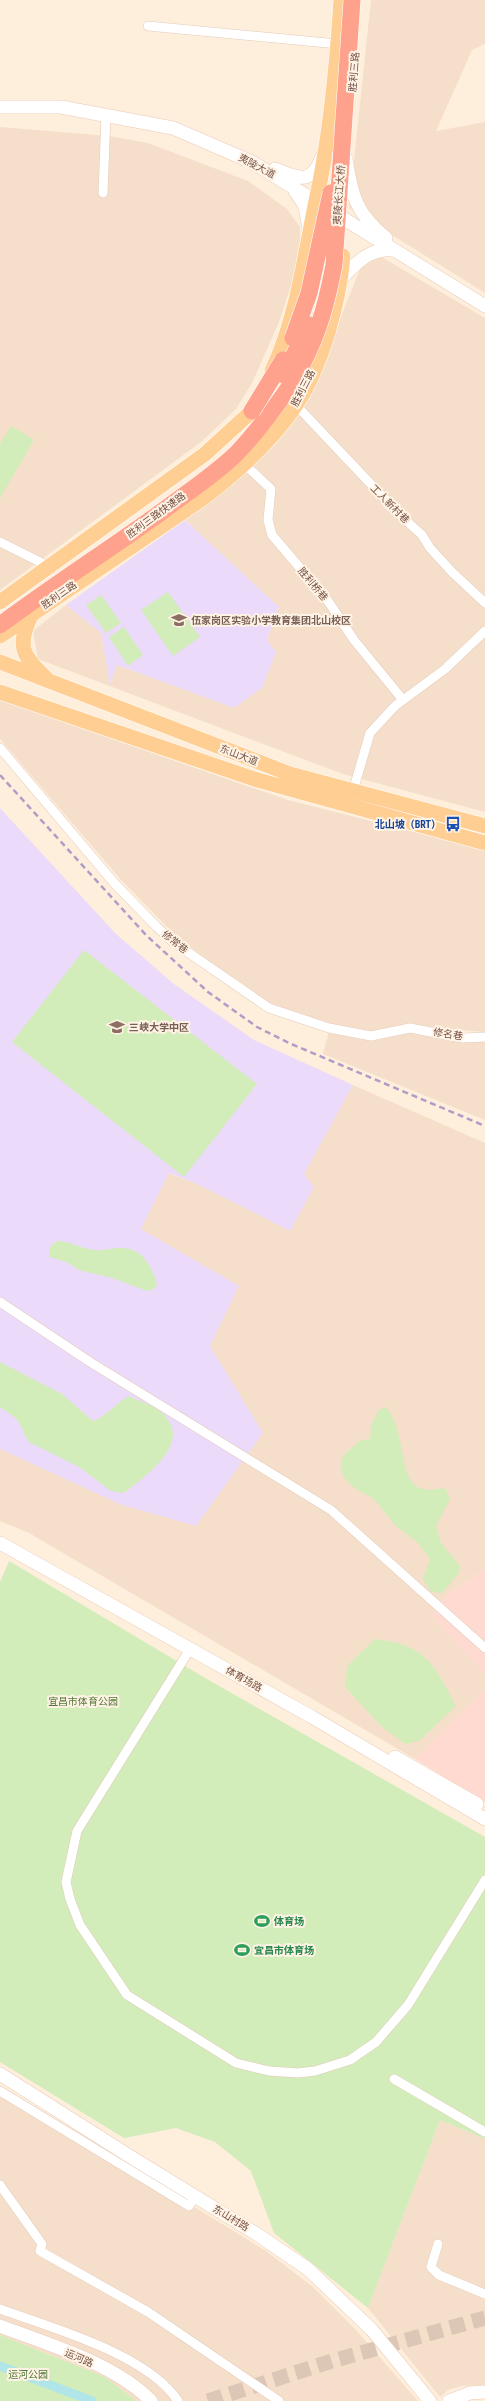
<svg xmlns="http://www.w3.org/2000/svg" width="485" height="2401" font-family="'Roboto Condensed','Noto Sans SC',sans-serif">
	<rect width="100%" height="100%" fill="#feeedc"/>
	<path fill="#f6dfca" d="M371,0H485V44L472,50L436,131L485,122V293L349,208Z
		M0,127L109,136L148,143L248,181L287,209L300,227V246L296,271L279,322L252,383L236,409L201,442L0,590Z
		M368,249L485,318V812L343,774L38,659L33,631L66,605L101,633L110,684L117,665L234,708L267,640L279,607L185,520L228,487L326,354Z
		M0,700L288,800L485,850V1032L411,1026L371,1035L330,1027L270,1007L242,988L176,936L122,881L0,739Z
		M329,1031L376,1040L411,1032L461,1042L485,1041V1120L323,1054Z
		M353,1085L485,1143V1569L451,1592L431,1616L485,1674V1690L415,1759L29,1533L0,1521V1449L48,1471L263,1433L209,1346L239,1286L140,1229L168,1173L197,1184L304,1174Z
		M0,2087L266,2251L313,2287L356,2330L418,2401H137L103,2376L0,2335Z
		M440,2120L485,2139V2385L462,2386L448,2390L440,2397L368,2308Z"/>
	<path fill="#ffdad0" d="M485,1569V1674L431,1616L451,1592Z
		M485,1690V1802L415,1759Z"/>
	<path fill="#ecdafa" d="M185,520L279,607L267,640L276,652L262,688L234,708L117,665L110,685L101,633L66,605Z
		M0,808L116,934L174,984L254,1040L353,1085L304,1174L314,1187L290,1231L197,1184L169,1173L141,1229L239,1286L210,1346L263,1433L196,1526L122,1505L0,1449Z"/>
	<path fill="#d2ecba" d="M11,426L34,440L0,498V444Z
		M168,592L200,637L173,656L141,610Z
		M101,595L121,623L106,633L86,605Z
		M124,627L143,655L128,666L109,637Z
		M84,950L257,1084L184,1177L12,1042Z
		M57,1241C70,1241 82,1249 96,1250C104,1251 112,1248 120,1248C143,1248 151,1265 157,1284L154,1289L147,1291L112,1278L79,1270L66,1262L49,1257L50,1247Z
		M0,1362L62,1394L93,1421C107,1416 116,1403 129,1396C139,1401 154,1405 162,1413C195,1442 145,1476 124,1493L111,1491L79,1467L29,1442C24,1436 24,1431 20,1424C16,1417 7,1412 0,1407Z
		M386,1407C406,1431 398,1471 416,1486C423,1492 436,1489 445,1488L450,1499L436,1526L441,1543L460,1566L459,1573L442,1593L431,1592L423,1579L430,1559L418,1543L396,1526L374,1499L353,1487L343,1476L341,1466L343,1456L359,1441L370,1439L371,1425L379,1410Z
		M9,1561L205,1678L485,1837V2139L440,2120L368,2308L274,2233L251,2171L215,2142L176,2128L124,2138L0,2062V1582Z
		M375,1639C425,1644 435,1665 456,1706L419,1741L405,1744L381,1726L345,1687L347,1666Z
		M0,2335L103,2376L137,2401H0Z"/>
	<g fill="none" stroke-linecap="round" stroke-linejoin="round">
		<path stroke="#b0e5e9" stroke-width="9" d="M0,2366L92,2401"/>
		<path stroke="#dcc7b6" stroke-width="15" stroke-dasharray="15 8" stroke-linecap="butt" d="M208,2401L332,2361L485,2318"/>
		<defs>
			<path id="street" d="M148,26L338,44
				M103,193L106,115
				M296,405L401,516L422,535L430,548L452,572L485,603
				M243,463L271,489L268,520L272,535L328,601L354,640L403,700
				M0,542L48,566
				M0,748L115,884L157,927L173,942L269,1008L329,1028L371,1036L410,1028L462,1038L485,1037
				M353,791L370,733L395,706L445,669L485,631
				M0,1302L90,1362L331,1510L485,1648
				M190,1649L77,1831L66,1882L70,1899L80,1925L127,1995L236,2063L269,2071L298,2073L315,2071L350,2060L376,2042L408,2005L485,1880
				M394,2079L485,2132
				M0,2091L189,2206L195,2196
				M0,2185L42,2244L40,2251L148,2312L279,2401
				M438,2244L431,2267L439,2275L485,2294
				M0,2309C52,2328 147,2354 178,2401"/>
			<path id="secondary" d="M0,107H61L173,128L252,162L485,306
				M346,159C352,197 356,213 386,238
				M275,169C298,178 311,186 322,157
				M295,191L305,206L309,228
				M340,280C355,264 370,247 393,250
				M0,1543L312,1717L485,1819
				M395,1757L477,1804
				M0,2074L134,2159L255,2233L308,2269L372,2330L430,2401
				M0,2326C47,2344 116,2364 151,2401
				M449,2401L470,2393L485,2392"/>
			<path id="primary" d="M272,371C297,317 304,259 316,201C330,138 337,64 341,0
				M0,602L205,454L252,411L257,402
				M32,614C16,646 22,656 47,679
				M0,636L202,499C236,473 272,442 296,405C322,365 339,304 343,256
				M0,662L290,774L485,826
				M0,692L254,779L485,843"/>
			<path id="highway" d="M0,625C54,585 110,549 164,510C188,492 214,475 236,454C257,432 275,408 292,383"/>
		</defs>
		<use href="#street" stroke="#e4cbbb" stroke-width="10"/>
		<use href="#secondary" stroke="#eacbb7" stroke-width="14"/>
		<use href="#primary" stroke="#fff" stroke-width="16"/>
		<use href="#highway" stroke="#fff" stroke-width="18"/>
		<use href="#street" stroke="#fff" stroke-width="9"/>
		<use href="#secondary" stroke="#fff" stroke-width="13"/>
		<use href="#primary" stroke="#ffce93" stroke-width="15"/>
		<use href="#highway" stroke="#ffa28d" stroke-width="17"/>
		<path stroke="#b09cc7" stroke-width="2.5" stroke-dasharray="6 4" stroke-linecap="butt" d="M0,775L146,935L208,992L257,1027L289,1043L485,1126"/>
		<defs>
			<path id="highway-bridge" d="M293,338L309,293L331,193
				M284,375L309,325
				M292,383C316,341 325,312 334,265L352,0
				M252,411L283,360"/>
		</defs>
		<use href="#highway-bridge" stroke="#fff" stroke-width="18" stroke-linecap="butt"/>
		<use href="#highway-bridge" stroke="#ffa28d" stroke-width="17"/>
	</g>
	<defs>
		<symbol id="school-bare" viewBox="-9 -9 18 18"><path d="M0-5L7-2L0 1L-7-2ZM-4 1L0 2.5L4 1V4Q0 6-4 4Z" fill="#8d6e63" stroke="#fff3e5" stroke-width="2.5" paint-order="stroke"/></symbol>
		<symbol id="bus-bare" viewBox="-9 -9 18 18"><path d="M-5-6H5V4H4V6H2V4H-2V6H-4V4H-5ZM-3.5-4V0h7V-4ZM-3.5 1.2v1.5H-2V1.2ZM2 1.2v1.5H3.5V1.2Z" fill="#1a4fb4" stroke="#fff3e5" stroke-width="2.5" paint-order="stroke"/></symbol>
		<symbol id="stadium-bare" viewBox="-9 -9 18 18"><path d="M0-5a6.5 5 0 1 0 0 10a6.5 5 0 1 0 0-10ZM-3.5-1.8h7v3.6h-7Z" fill="#2e9e5b" stroke="#fff3e5" stroke-width="2.5" paint-order="stroke"/></symbol>
	</defs>
	<g fill-rule="evenodd">
		<use href="#school-bare" x="168" y="609" width="22" height="22"/>
		<use href="#bus-bare" x="442" y="813" width="22" height="22"/>
		<use href="#school-bare" x="106" y="1016" width="22" height="22"/>
		<use href="#stadium-bare" x="251" y="1910" width="22" height="22"/>
		<use href="#stadium-bare" x="231" y="1939" width="22" height="22"/>
	</g>
	<g text-anchor="middle" dominant-baseline="central" stroke-width="4" stroke-linejoin="round" paint-order="stroke">
		<g font-size="10" fill="#755143" stroke="#fff3e5">
			<text transform="translate(354 72) rotate(-85)">胜利三路</text>
			<text transform="translate(257 166) rotate(28)">夷陵大道</text>
			<text transform="translate(339 195) rotate(-86)">夷陵长江大桥</text>
			<text transform="translate(303 388) rotate(-63)">胜利三路</text>
			<text transform="translate(390 504) rotate(45)">工人新村巷</text>
			<text transform="translate(156 515) rotate(-36)">胜利三路快速路</text>
			<text transform="translate(313 584) rotate(50)">胜利桥巷</text>
			<text transform="translate(59 595) rotate(-35)">胜利三路</text>
			<text transform="translate(239 755) rotate(21)">东山大道</text>
			<text transform="translate(175 942) rotate(39)">修常巷</text>
			<text transform="translate(448 1034) rotate(9)">修名巷</text>
			<text transform="translate(244 1679) rotate(29)">体育场路</text>
			<text transform="translate(231 2218) rotate(31)">东山村路</text>
			<text transform="translate(79 2358) rotate(23)">运河路</text>
		</g>
		<g font-size="10" font-weight="bold" fill="#785e54" stroke="#fff3e5" text-anchor="start">
			<text x="191" y="620">伍家岗区实验小学教育集团北山校区</text>
			<text x="129" y="1027">三峡大学中区</text>
		</g>
		<g font-size="10" font-weight="bold" fill="#164399" stroke="#fff3e5" text-anchor="end">
			<text x="441" y="824">北山坡（BRT）</text>
		</g>
		<g font-size="10" fill="#507638" stroke="#fff3e5">
			<text x="83" y="1701">宜昌市体育公园</text>
			<text x="28" y="2374">运河公园</text>
		</g>
		<g font-size="10" font-weight="bold" fill="#27864d" stroke="#fff3e5" text-anchor="start">
			<text x="274" y="1921">体育场</text>
			<text x="254" y="1950">宜昌市体育场</text>
		</g>
	</g>
</svg>
